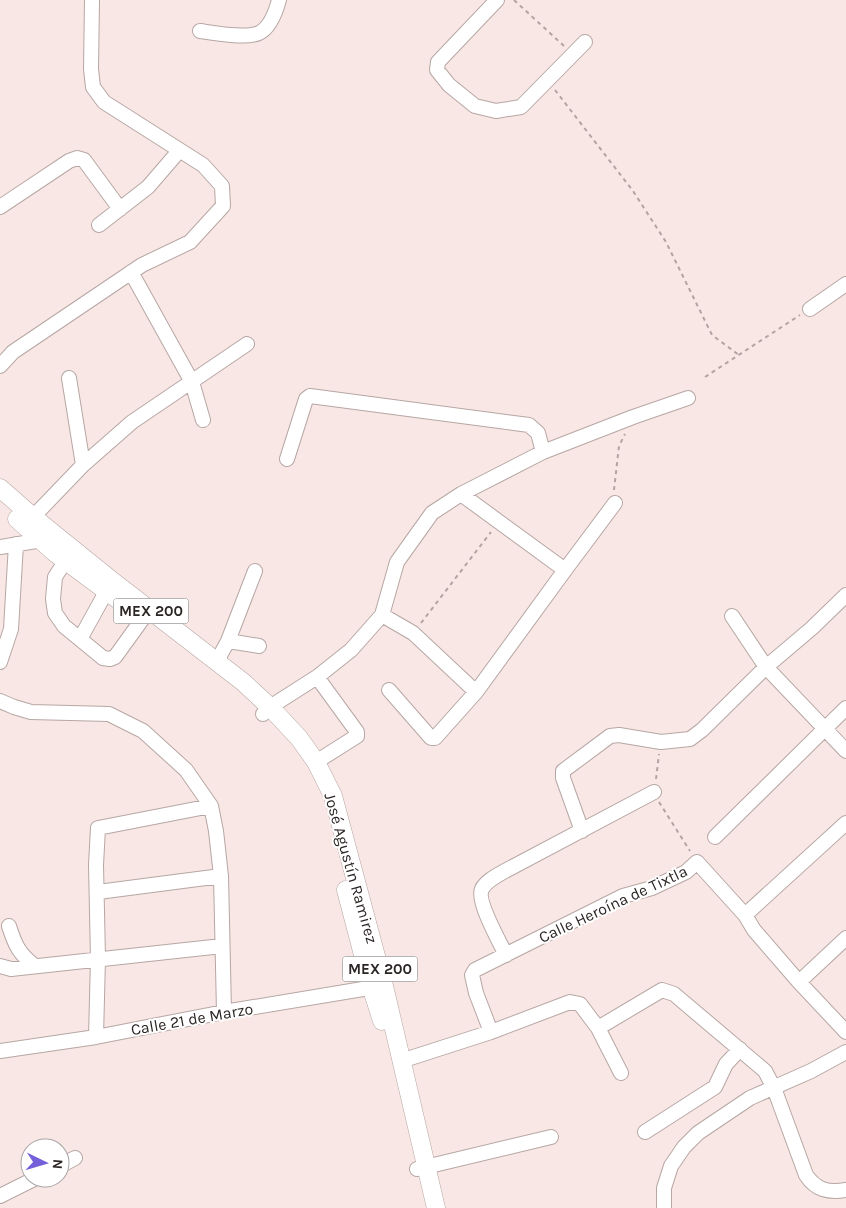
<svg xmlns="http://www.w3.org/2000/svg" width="846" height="1208" font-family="Karla,sans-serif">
	<rect width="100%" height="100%" fill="#f8e7e4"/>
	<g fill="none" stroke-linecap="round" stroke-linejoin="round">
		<defs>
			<path id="minor" d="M497,0L438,62L437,70L449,85L475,106L496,111L521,107L585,42
				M200,31C214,33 246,39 259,33C270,28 276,11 279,0
				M0,207L69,161L77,158L84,160L120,209
				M99,225L148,187L179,151
				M131,272L192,382L203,420
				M810,309L846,284
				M0,366L13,352L142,265L190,242L223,206L222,186L203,165L104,102L93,87L91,69L92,0
				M69,378L83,465
				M287,459L306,399L310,396L529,425L538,433L543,452
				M33,517L83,465L132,422L247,344
				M0,547L48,539
				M70,554L55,577L53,599L55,613L64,626L103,658L110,659L115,657L149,610
				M565,570L615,503
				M382,615L413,633L476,692
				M732,616L766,667L846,751
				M80,639L106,592L110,582
				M228,641L259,646
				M217,661L228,641L255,571
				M0,662L11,629L16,544
				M389,690L431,738H435L476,692L565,570L461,494
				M0,701L14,707L31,712L109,714L143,731L186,770L211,806L216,831L221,876L224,1012
				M263,714L270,707L317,677L351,650L382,615L397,562L432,513L461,494L543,452L633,417L688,398
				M316,762L357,736V732L317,677
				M582,831L563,778V771L610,736L619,735L661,742L690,739L702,730L766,667L812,628L846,595
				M715,837L846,708
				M98,892L221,876
				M745,915L846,823
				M9,926C15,945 19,954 35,966
				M506,955C500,943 476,900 482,889C485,882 496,876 503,872L654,792
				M0,966L11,969L222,946
				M799,982L846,938
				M598,1028L662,990L674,994L765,1071L774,1088L806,1175C816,1190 828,1193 846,1190
				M491,1032L476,993L472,975L475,970L623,896L652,888L686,872L697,862L745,915L754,930L799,982L846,1032
				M96,1037L98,959L96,865L98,828L211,806
				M0,1051L96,1037L224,1012L381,986
				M401,1061L491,1032L570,1002L580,1004L598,1028L621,1073
				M645,1132L715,1087L726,1064L740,1049
				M60,1166L75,1158
				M417,1169L551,1137
				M0,1196L36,1178
				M664,1208V1188L671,1166L684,1147L698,1133L750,1098L811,1071L846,1052"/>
			<path id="major" d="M0,488L33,517L111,580L243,682L270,707L299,738L316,762L333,796L343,833L384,986L436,1208
				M17,519L54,552L120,601
				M346,890L372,989L382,1021"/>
		</defs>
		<use href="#minor" stroke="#b7a7a4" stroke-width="16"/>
		<use href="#major" stroke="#b7a7a4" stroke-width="19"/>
		<path stroke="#b2a4a2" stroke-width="2" stroke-dasharray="4 4" stroke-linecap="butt" d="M514,0L564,46
			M555,90L633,191L666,242L712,335L739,355
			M705,377L800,315
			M614,490L619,446L625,434
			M421,623L491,532
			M656,779L659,754
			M659,802L690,851"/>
		<use href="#minor" stroke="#fff" stroke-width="14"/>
		<use href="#major" stroke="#fff" stroke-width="18"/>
	</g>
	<g text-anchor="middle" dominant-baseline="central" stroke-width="4" stroke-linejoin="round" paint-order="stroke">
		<g fill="#fff" stroke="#6b6666" stroke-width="1">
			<rect x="113.5" y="598.5" width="75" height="25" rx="4"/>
			<rect x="342.5" y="956.5" width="75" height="25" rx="4"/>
		</g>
		<g font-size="15" font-weight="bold" fill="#2b2524">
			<text x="151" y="611">MEX 200</text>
			<text x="380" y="969">MEX 200</text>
		</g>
		<g font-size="16" fill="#2b2524" stroke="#fff">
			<text transform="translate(351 868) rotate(74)">José Agustín Ramirez</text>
			<text transform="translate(613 904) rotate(-25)">Calle Heroína de Tixtla</text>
			<text transform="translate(192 1019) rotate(-10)">Calle 21 de Marzo</text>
		</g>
	</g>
	<g transform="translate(45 1163) rotate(95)"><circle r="24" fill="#ffffff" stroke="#aaa8a7"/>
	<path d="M0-4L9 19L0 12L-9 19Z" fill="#7560da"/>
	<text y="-8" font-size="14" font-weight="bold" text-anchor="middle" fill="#2b2524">N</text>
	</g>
</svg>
